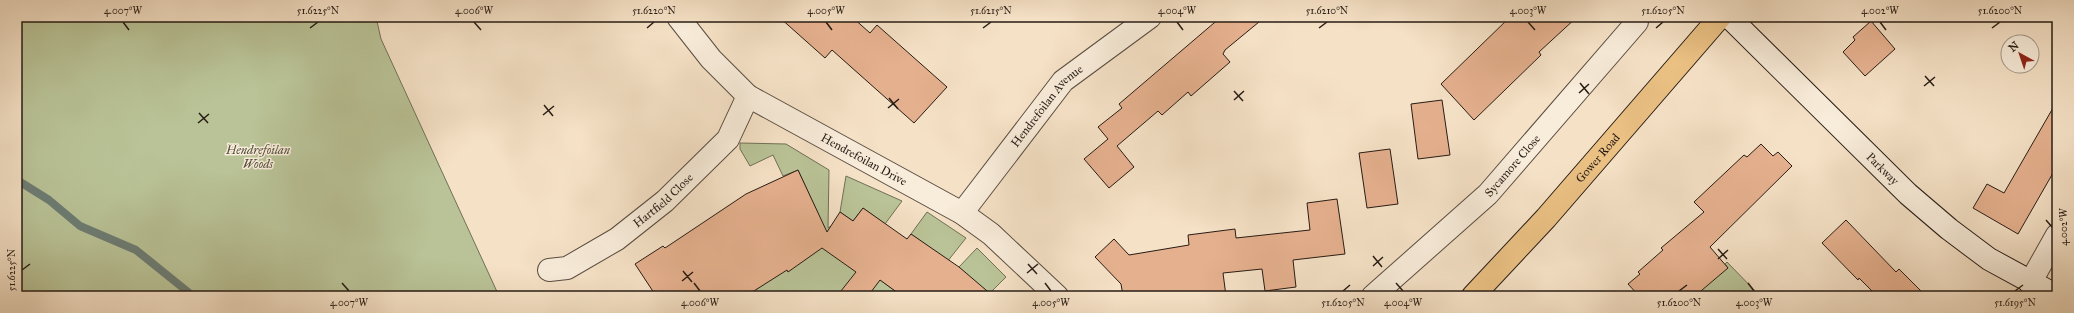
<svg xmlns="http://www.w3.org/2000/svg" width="2074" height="313" font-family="'IM FELL Great Primer',serif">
	<rect width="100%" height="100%" fill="#f5e1c6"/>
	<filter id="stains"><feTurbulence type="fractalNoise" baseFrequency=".005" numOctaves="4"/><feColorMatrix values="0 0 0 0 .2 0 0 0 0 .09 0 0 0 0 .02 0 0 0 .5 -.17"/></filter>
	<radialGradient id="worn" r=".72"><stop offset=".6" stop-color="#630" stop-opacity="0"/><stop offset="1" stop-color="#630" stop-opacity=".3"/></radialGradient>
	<path fill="#b9c397" stroke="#707056" d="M17,17H376L381,39L499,296H17Z
		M740,143L786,144L829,170L828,228L831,226L858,272L840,296H718L747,295L760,287L755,279L820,218L798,170L783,176L773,155L750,166L740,149Z
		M846,176L902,201L885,224L863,208L853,221L840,212Z
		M927,212L966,238L920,296H907L937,253L911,234Z
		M977,248L1006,277L987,296L959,267Z
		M1727,262L1760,296H1676L1728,268L1725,264Z
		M879,279L902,296H868Z"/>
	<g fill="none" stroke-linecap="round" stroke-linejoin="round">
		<path stroke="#6d7d74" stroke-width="8" d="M17,180L49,200L80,226L136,250L193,296"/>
	</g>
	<path fill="#e5b08e" stroke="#271c15" d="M779,17H852L870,33L877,25L947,87L914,123L832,50L825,58Z
		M1221,17H1265L1225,50L1223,54L1230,62L1191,96L1188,92L1162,115L1158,111L1117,146L1134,167L1109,188L1084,159L1108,139L1098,127L1122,108L1119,104Z
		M1510,17H1577L1539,52L1541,55L1474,120L1441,84Z
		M1871,21L1895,49L1865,76L1843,52L1855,40L1853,37Z
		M1442,100L1450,155L1418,159L1411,104Z
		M2057,101V166L2018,234L1973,208L1987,184L2004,193Z
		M1761,144L1773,156L1778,152L1792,166L1710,247L1728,268L1695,296H1639L1628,284L1640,274L1638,272L1663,250L1661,248L1704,212L1694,202L1744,155L1747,157Z
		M1390,149L1398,204L1367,208L1359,153Z
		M798,170L827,232L840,212L853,221L863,208L907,239L911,234L959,267L993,296H902L880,280L868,296H837L856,272L822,248L788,272L787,270L746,296H656L635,264L663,246L665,248L746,194Z
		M1337,199L1345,254L1293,260L1296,287L1265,291L1262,269L1223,273L1226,296H1123L1121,284L1095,257L1114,239L1129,255L1189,245L1188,235L1235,229L1236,238L1310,230L1307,203Z
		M1846,220L1896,272L1899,269L1926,296H1877L1859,278L1858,280L1822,243Z"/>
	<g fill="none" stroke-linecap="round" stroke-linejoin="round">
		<defs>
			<g id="street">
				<path id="s1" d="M678,17L711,59L748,96L962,213L991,234L1057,296"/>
				<path id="s2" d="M962,213L1063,81L1150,17"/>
				<path id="s3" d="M549,270L567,268L617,239L665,201L728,139L748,96"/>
				<path d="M2030,283L2057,235"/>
				<path id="s4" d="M1373,296L1488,194L1637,22"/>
			</g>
			<g id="secondary">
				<path id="s5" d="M1729,17L1908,194L1949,229L1989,259L2057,296"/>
			</g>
			<g id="primary">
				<path id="s6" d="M1473,296L1546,218L1720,17"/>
			</g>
		</defs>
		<use href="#street" stroke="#5a4d41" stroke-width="24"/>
		<use href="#secondary" stroke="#271c15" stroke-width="24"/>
		<use href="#primary" stroke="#271c15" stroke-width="24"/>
		<use href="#street" stroke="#f8ecda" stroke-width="22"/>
		<use href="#secondary" stroke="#f8ecda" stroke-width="22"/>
		<use href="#primary" stroke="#eac083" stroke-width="22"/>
	</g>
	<path fill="none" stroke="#271c15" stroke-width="1.5" d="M123,22L129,30M474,22L481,30M826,22L832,30M1177,22L1183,30M1528,22L1535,30M1880,22L1886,30M310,28L318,22M647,28L654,22M983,28L991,22M1319,28L1327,22M1656,28L1663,22M1992,28L2000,22M1925,76L1934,86M1580,83L1589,94M1924,86L1935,77M1234,91L1243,101M1579,93L1589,84M889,98L898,109M1234,100L1244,91M544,105L553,116M888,108L899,99M199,113L208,123M543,115L554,106M198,123L209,114M2046,220L2052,227M1718,249L1727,259M1373,256L1382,267M1718,259L1728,250M1028,264L1037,274M1373,266L1383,257M22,270L30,264M683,271L692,282M1027,273L1038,264M682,281L693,272M342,283L349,291M694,283L700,291M1045,283L1051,291M1396,283L1403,291M1748,283L1754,291M1343,291L1350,285M1679,291L1687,285M2015,291L2023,285"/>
	<g text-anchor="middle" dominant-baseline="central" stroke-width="3" stroke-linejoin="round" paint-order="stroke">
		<g font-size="12" fill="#271c15" stroke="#f8ecda">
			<text stroke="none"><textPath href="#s2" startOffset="137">Hendrefoilan Avenue</textPath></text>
			<text stroke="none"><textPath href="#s6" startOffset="186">Gower Road</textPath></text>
			<text stroke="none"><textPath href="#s1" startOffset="238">Hendrefoilan Drive</textPath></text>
			<text stroke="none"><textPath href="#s4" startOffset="191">Sycamore Close</textPath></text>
			<text stroke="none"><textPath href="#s5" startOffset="216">Parkway</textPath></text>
			<text stroke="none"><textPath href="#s3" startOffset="136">Hartfield Close</textPath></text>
		</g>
		<g font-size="12" font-style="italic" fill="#534e3c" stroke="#f8ecda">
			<text x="258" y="150">Hendrefoilan<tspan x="258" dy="14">Woods</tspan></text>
		</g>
	</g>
	<rect width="2074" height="313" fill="none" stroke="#f5e1c6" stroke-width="44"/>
	<g transform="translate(2020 54) rotate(320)"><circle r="19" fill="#f8ecda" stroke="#a4998b"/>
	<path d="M0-3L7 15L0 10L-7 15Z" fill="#8f2418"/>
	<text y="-6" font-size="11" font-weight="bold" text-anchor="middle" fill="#271c15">N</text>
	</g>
	<rect x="22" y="22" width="2030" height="269" fill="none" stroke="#271c15" stroke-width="1.5"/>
	<g font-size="10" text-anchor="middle" fill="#271c15">
		<text x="123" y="14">4.007°W</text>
		<text x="318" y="14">51.6225°N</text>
		<text x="474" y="14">4.006°W</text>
		<text x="654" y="14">51.6220°N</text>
		<text x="826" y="14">4.005°W</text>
		<text x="991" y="14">51.6215°N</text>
		<text x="1177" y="14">4.004°W</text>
		<text x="1327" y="14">51.6210°N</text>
		<text x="1528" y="14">4.003°W</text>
		<text x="1663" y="14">51.6205°N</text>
		<text x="1880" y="14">4.002°W</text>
		<text x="2000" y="14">51.6200°N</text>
		<text transform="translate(2063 227) rotate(-90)" y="4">4.002°W</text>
		<text transform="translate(11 270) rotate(-90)" y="4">51.6225°N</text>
		<text x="349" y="306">4.007°W</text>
		<text x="700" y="306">4.006°W</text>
		<text x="1051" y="306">4.005°W</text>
		<text x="1343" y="306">51.6205°N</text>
		<text x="1403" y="306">4.004°W</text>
		<text x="1679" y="306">51.6200°N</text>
		<text x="1754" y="306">4.003°W</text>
		<text x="2015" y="306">51.6195°N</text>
	</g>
	<rect width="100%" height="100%" filter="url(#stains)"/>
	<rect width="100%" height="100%" fill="url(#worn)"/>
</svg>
